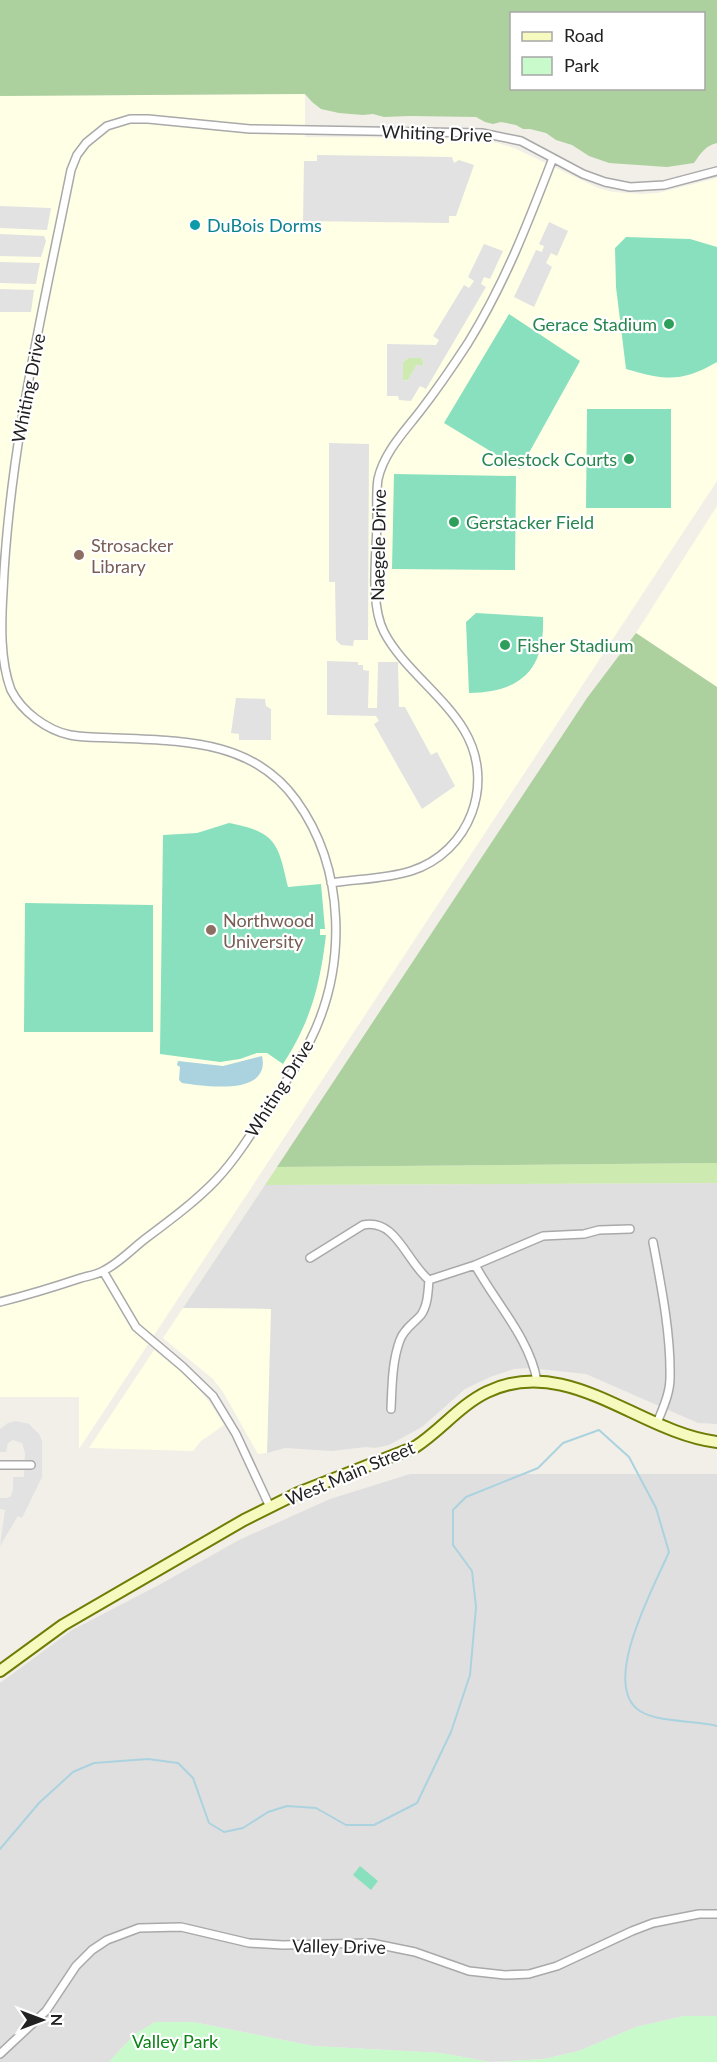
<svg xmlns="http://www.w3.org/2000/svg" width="717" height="2062" font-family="Lato,sans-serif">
	<rect width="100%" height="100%" fill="#f2efe9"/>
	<path fill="#e0dfdf" d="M717,1183V1424L698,1423L586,1374L530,1368L514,1369L490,1377L465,1389L422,1427L389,1445L375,1448L366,1447L332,1451L285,1448L267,1453L270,1309L183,1308L265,1185Z
		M410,1474H717V2016H684L636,2027L579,2051L544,2059L490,2062L441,2053L313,2046L193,2022H155L134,2035L109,2062H0V1683L72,1630L157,1586L239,1540L330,1499Z"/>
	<path fill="#ffffe5" d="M305,94V137L462,138L498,143L514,148L598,188L613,192L641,194L658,193L717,178V481L79,1449V1397H0V96Z
		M717,506V687L636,633Z
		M183,1308L271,1309L267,1453L258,1454L223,1392L213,1379L163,1338Z
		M154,1350L189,1378L211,1404L224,1425L201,1441L193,1451L89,1448Z"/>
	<path fill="#cdebb0" d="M408,358H422L424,365L422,366L417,365L408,380L404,381L403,379V362Z
		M717,1163V1183L265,1185L277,1167Z"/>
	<path fill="#add19e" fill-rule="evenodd" d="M0,0H717V143C705,146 701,153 694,163L667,167L609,163L589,156L572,145L556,140L546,133L530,129H523L516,125L501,122L493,124L485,122L476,117L410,116L384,117L373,114L363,115L339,113L321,109L312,102L305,94L0,96ZM512,14H704V88H512Z
		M636,633L717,687V1163L277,1167L587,698Z"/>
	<path fill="#c8facc" d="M684,2016H717V2062H497L544,2059L579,2051L636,2027Z
		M155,2022H193L313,2046L441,2053L490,2062H109L134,2035Z"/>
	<path fill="#88e0be" d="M626,237L690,239L717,247V362C681,383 664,380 626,369L616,287L615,248Z
		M509,314L580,361L520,469L444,423Z
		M587,409H671V508H586Z
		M394,474L516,476L515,570L392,569Z
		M476,613L543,617C545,670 521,692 469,693L466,622Z
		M229,823C277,832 278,844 288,887L321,884L325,929H320V935H326C320,985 311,1021 283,1064L267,1053H257L240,1059L220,1062L160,1054L163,835L197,833Z
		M25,903L153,905V1032H24Z
		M360,1866L378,1881L371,1890L353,1875Z"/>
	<path fill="#e2e2e2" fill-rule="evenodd" d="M317,155L452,157L454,163L459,160L474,165L456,216H449V223L303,221L304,161H317Z
		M0,206L51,208L47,230L0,228Z
		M549,222L568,231L557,256L551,253L546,263L552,267L534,307L514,297L536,250L542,252L544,246L539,244Z
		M0,234L44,236L46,241L41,257L0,256Z
		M484,244L503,251L490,279L484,277L481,284L486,287L426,389L420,386L411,401L399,400L398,396H387V344L436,345L439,340L433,336L464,285L469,288L474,281L468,277ZM408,358H422L424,365L422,366L417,364L408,380L405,381L403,379V362Z
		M0,262L40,263L36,284L0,283Z
		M0,289L34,290L31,312H0Z
		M329,443L369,444L368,640H354L353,646L341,645L336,640L335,582H329Z
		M327,661L358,662V665H363V670L369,671L368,708H377L378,662H398L399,707H405L431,755L437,752L455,786L422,809L374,724L379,721L376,716L327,715Z
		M236,698L265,699L266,706L271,709V740H239V734L231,733Z
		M16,1421L29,1424L39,1434L42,1441V1477L22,1518L18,1516L0,1546L5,1510L0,1509V1498H7L11,1496L13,1490V1477H24L25,1453L22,1443L13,1440L8,1443L6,1452H0V1429L8,1423Z"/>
	<path fill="#aad3df" d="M262,1056C271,1097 203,1086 182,1083L179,1080L180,1067L177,1065L178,1061L223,1066Z"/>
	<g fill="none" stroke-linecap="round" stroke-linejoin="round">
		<path stroke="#aad3df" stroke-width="2" d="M0,1849L39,1803L73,1772L94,1763L148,1759L178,1763L193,1778L209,1823L224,1832L243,1828L268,1812L287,1806L316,1808L346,1825H374L417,1803L451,1732L470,1675L476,1607L472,1571L453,1545V1510L466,1497L538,1468L563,1443L599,1430L629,1457L656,1508L669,1552C655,1585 599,1685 640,1711C659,1723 694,1720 717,1726"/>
		<defs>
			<path id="street" d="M331,883C357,879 386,879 411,871C470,852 496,783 464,730C443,695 402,667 384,632C369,603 377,552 377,520C377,507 376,492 378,479C384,452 405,431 421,410C438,388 453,366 468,343C505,283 528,223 553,158
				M653,1242C661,1285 671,1334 670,1378C670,1393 663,1408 657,1423
				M310,1258L363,1225C396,1218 406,1261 429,1280L475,1265C495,1302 530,1339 537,1381
				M475,1265L543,1236L584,1234L599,1230L630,1229
				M103,1271L136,1327L183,1367L213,1396L236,1434L270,1507
				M0,1302C28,1295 54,1287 81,1278C88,1276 96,1275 103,1271C118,1264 132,1249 145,1239C169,1221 195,1202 216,1180C235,1160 250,1136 265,1112C281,1089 298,1066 310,1041C347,967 346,869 296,800C253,740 183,741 116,738C101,737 85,738 70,735C47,730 22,712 11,690C0,661 1,624 3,592C9,449 43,310 71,170L77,155L86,143L107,126L130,119H148L250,129L482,133L521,141L583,174L605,182L630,187L664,185L717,171
				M391,1409C392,1387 392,1361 400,1340C404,1329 413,1324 421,1315C428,1305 428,1291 429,1280
				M0,1465H31
				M0,2054L46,2011L76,1966L92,1950L107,1940L139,1928L181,1927L249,1943L283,1945L371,1943L415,1952L469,1971L505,1975L529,1974L557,1966L632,1931L653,1923L699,1914H717"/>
			<path id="secondary" d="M0,1671L63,1625L244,1520L298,1493L415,1447C440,1431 460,1405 487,1392C568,1353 640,1433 717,1442"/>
		</defs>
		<use href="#street" stroke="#a9a9a9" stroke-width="10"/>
		<use href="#secondary" stroke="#707d05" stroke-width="14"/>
		<use href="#street" stroke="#fff" stroke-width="7"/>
		<use href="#secondary" stroke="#f7fabf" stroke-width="10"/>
	</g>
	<circle fill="#0f9aa8" stroke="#fff" stroke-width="2" cx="195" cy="225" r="6"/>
	<g fill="#2e9e5b" stroke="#fff" stroke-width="2">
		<circle cx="669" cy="324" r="6"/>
		<circle cx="629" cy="459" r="6"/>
		<circle cx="454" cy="522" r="6"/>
		<circle cx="505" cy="645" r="6"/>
	</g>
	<g fill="#8d6e63" stroke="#fff" stroke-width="2">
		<circle cx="79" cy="555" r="6"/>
		<circle cx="211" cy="930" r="6"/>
	</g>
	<g text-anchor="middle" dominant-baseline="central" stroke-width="4.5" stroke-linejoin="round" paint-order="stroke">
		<g font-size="18" fill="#222" stroke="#fff">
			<text transform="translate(437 133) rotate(2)">Whiting Drive</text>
			<text transform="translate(28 388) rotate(-79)">Whiting Drive</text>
			<text transform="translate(378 545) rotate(-89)">Naegele Drive</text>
			<text transform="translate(279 1088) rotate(-58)">Whiting Drive</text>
			<text transform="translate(350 1473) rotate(-23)">West Main Street</text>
			<text transform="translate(339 1946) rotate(1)">Valley Drive</text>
		</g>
		<g font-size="18" fill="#0d838f" stroke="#fff" text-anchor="start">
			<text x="207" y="225">DuBois Dorms</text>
		</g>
		<g font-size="18" fill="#27864d" stroke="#fff" text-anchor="end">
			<text x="657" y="324">Gerace Stadium</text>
			<text x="617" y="459">Colestock Courts</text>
			<text x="466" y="522" text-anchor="start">Gerstacker Field</text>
			<text x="517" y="645" text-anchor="start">Fisher Stadium</text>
		</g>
		<g font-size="18" fill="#785e54" stroke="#fff" text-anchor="start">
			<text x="91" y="545">Strosacker<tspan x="91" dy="21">Library</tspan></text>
			<text x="223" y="920">Northwood<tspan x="223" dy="21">University</tspan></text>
		</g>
		<g font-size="18" fill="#0c8416" stroke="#fff">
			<text x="175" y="2041">Valley Park</text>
		</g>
	</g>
	<rect x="510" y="12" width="195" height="78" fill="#ffffff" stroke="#a7a7a7" stroke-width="1.5"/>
	<rect x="522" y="32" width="30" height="9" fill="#f7fabf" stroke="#a7a7a7" stroke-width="1.5"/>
	<text x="564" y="42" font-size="18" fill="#222222">Road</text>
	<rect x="522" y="57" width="30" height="18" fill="#c8facc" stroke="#a7a7a7" stroke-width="1.5"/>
	<text x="564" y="72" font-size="18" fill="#222222">Park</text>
	<g transform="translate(42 2020) rotate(90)" stroke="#ffffff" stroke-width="4.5" paint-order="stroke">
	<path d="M0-4.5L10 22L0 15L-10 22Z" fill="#222222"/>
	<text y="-9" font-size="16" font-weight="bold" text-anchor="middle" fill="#222222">N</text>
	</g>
</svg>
